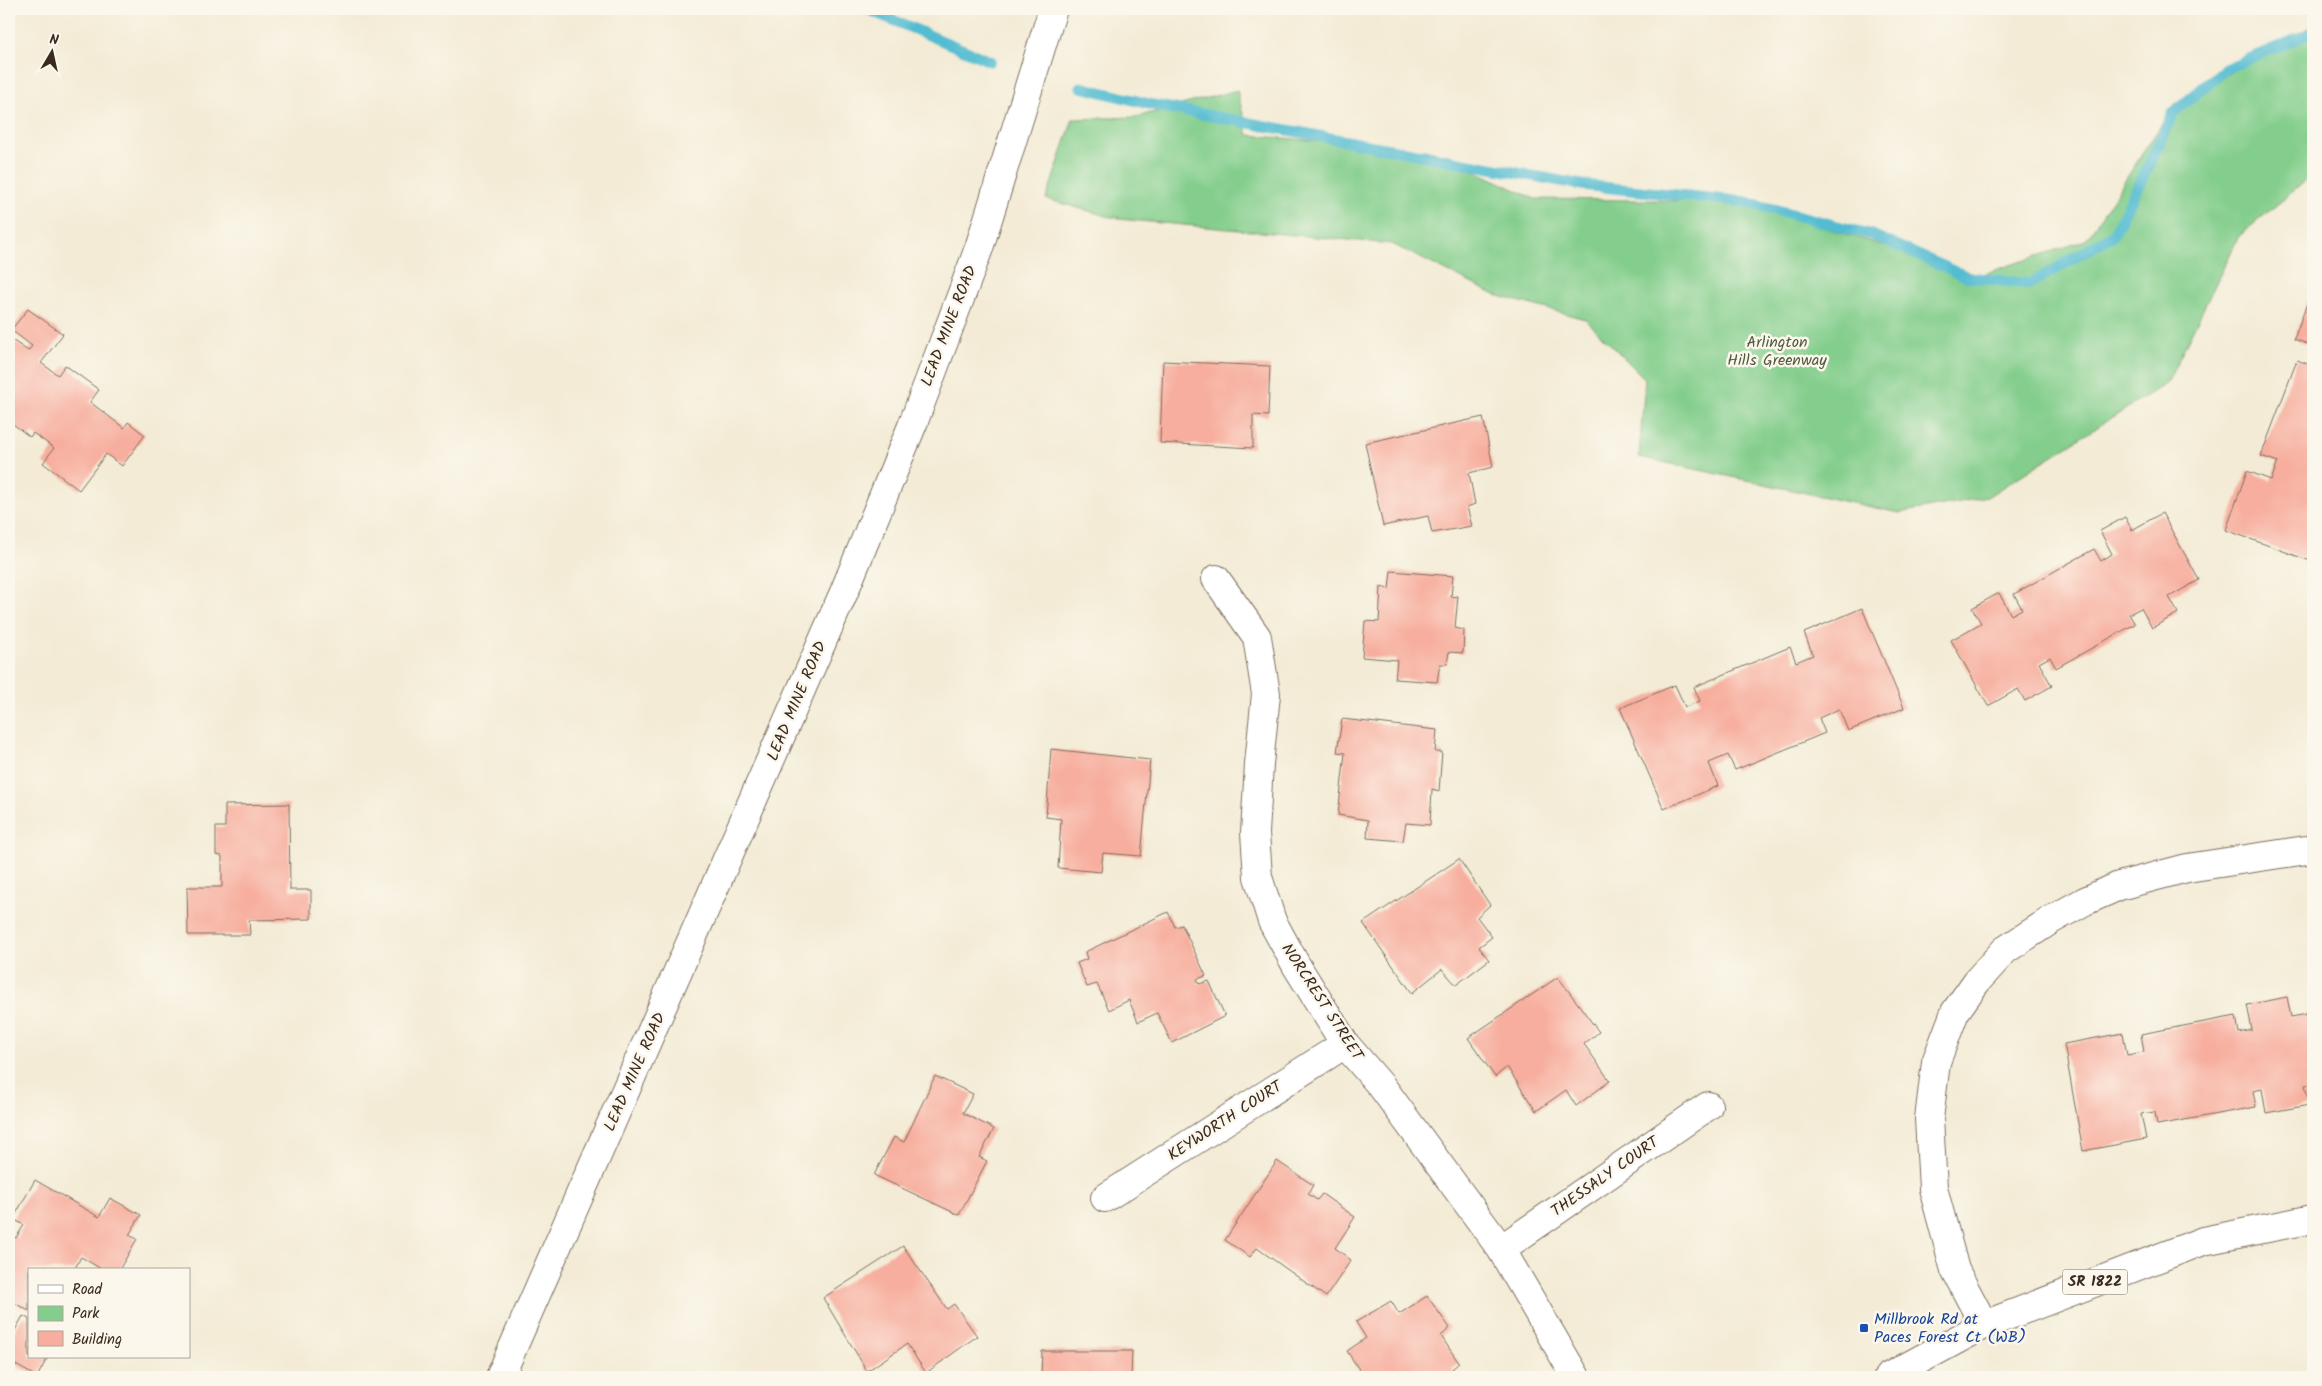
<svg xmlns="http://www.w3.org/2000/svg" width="2322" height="1386" font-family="Kalam,sans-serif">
	<rect width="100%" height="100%" fill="#fbf7ec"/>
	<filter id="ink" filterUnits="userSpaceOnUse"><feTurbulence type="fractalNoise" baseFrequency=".02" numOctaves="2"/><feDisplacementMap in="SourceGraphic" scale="10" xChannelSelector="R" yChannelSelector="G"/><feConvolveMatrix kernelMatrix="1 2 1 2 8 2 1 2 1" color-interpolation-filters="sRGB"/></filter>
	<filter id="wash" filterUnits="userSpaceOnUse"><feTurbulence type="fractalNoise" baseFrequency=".0096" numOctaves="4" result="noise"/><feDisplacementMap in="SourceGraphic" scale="20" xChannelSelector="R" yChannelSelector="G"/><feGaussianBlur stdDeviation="1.12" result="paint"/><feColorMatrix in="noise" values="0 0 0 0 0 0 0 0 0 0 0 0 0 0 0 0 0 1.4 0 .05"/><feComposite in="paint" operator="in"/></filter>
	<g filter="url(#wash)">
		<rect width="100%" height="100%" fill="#f3ebd5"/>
		<path fill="#83ce8c" stroke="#5f7c55" d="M2313,25V175L2239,236L2167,383L1987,497L1899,513L1639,457L1645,379L1585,319L1495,295L1392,244L1118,219L1119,217H1110L1046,199L1073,119L1136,117L1237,90L1248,135L1433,151L1535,199L1737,201L1980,275L2086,240L2175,104Z"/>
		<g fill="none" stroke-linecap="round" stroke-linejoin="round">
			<path stroke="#53bcd1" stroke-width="11" d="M867,9L990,61
				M1081,87L1153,105L1582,185L1746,202L1872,235L1968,277L2030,284L2113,235L2147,169L2173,113L2225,69L2313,32"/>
		</g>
		<g id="blocks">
			<path fill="#f7ae9e" d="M2313,287V346L2294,339Z
				M28,309L63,334L41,363L58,375L65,365L99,390L90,402L124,428L128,422L145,435L122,466L106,454L79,490L43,463L54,448L33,433L30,437L9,421V344L12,340L28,351L32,346L11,330Z
				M2297,360L2313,366V562L2226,530L2247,471L2271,480L2278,462L2261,456Z
				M1163,361L1270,366L1268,416L1253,415V448L1160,443Z
				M1483,417L1493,467L1469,473L1475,504L1467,507L1472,526L1432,533L1428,516L1383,526L1365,443Z
				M2162,513L2199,580L2169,597L2178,613L2152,628L2141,608L2129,614L2135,624L2056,668L2050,657L2039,663L2052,686L2025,701L2018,689L1988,706L1951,640L1981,623L1972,608L1999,593L2011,615L2022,609L2014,594L2094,549L2101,561L2112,554L2100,531L2125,517L2132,530Z
				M1391,571L1453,576L1451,597L1458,596L1455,628L1464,630L1463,653L1449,652L1447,664H1440L1437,682L1395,679L1397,660L1362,657L1365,621L1379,622L1381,587L1389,589Z
				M1862,608L1904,708L1848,731L1839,709L1819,718L1825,733L1735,770L1728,755L1709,763L1718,786L1664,809L1620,708L1675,685L1685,707L1700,701L1694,687L1790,647L1796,662L1813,655L1804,633Z
				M1342,719L1437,730L1435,752H1442L1439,791L1432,789L1430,825L1406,823L1403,841L1367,838L1368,820L1338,815L1345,753L1337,752Z
				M1051,749L1150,760L1141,856L1103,853L1101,872L1058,868L1061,819L1046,817Z
				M289,804L290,890H311V919L249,920L250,935H188L187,887H222V856L216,855V827H225V805Z
				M1459,859L1490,905L1477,917L1492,937L1479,947L1489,960L1456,985L1442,969L1412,993L1363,923Z
				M1168,912L1175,927L1182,925L1206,976L1197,979L1199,984L1209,981L1225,1016L1172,1043L1157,1013L1138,1022L1129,1000L1109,1010L1097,984L1087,987L1077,963L1087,959L1085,952Z
				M1558,977L1599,1032L1584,1044L1610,1081L1576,1106L1566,1090L1536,1111L1507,1067L1495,1077L1468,1038Z
				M2287,997L2291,1017L2313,1013V1084L2305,1085L2309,1105L2266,1113L2262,1089L2253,1091L2256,1107L2157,1125L2155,1112L2141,1114L2146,1139L2083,1151L2064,1044L2123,1033L2127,1055L2144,1052L2141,1034L2236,1016L2239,1033L2252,1030L2247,1005Z
				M935,1076L973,1094L963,1113L994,1129L979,1157L987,1161L959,1215L874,1175L894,1137L904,1142Z
				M1277,1161L1313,1185L1308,1194L1317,1200L1322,1194L1355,1217L1335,1248L1351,1260L1326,1297L1257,1248L1250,1257L1225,1240Z
				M35,1180L99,1217L110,1198L141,1215L129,1235L137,1239L119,1270H103L81,1257L74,1270H29V1311L9,1300V1233L16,1238L24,1225L13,1219Z
				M903,1246L947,1309L954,1304L977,1336L926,1373L907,1344L867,1371L823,1298Z
				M1427,1296L1450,1328L1441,1336L1459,1363L1452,1369L1456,1377H1364L1347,1351L1366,1338L1356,1322L1391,1301L1399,1314Z
				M23,1316L29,1319V1357H48L37,1377L9,1361V1341Z
				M1042,1351H1132L1131,1377H1041Z"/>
		</g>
	</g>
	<g filter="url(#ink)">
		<use href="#blocks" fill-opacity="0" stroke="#7b6e5e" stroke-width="1"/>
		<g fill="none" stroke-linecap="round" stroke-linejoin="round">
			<defs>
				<path id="minor" d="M1216,579L1257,637L1266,694L1259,764L1255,833L1258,877L1272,921L1296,965L1345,1044L1383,1088L1501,1249L1576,1377
					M1105,1198L1345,1044
					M1501,1249L1708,1106
					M1984,1325L1955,1270L1933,1188L1929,1119L1936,1062L1955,1012L1977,981L2005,950L2051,920L2085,901L2119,886L2187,868L2313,849"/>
				<path id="major" d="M500,1377L844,592L914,421L979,248L1053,9
					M1888,1377L1984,1325L2203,1241L2313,1219"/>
			</defs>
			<use href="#minor" stroke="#7b6e5e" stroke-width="30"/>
			<use href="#major" stroke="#7b6e5e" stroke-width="30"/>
			<use href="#minor" stroke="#fff" stroke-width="28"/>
			<use href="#major" stroke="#fff" stroke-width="28"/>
		</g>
	</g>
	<rect fill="#1a4fb4" stroke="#fbf7ec" stroke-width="2" x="1859" y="1323" width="10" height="10" rx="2.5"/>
	<g text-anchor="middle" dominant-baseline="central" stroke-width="5" stroke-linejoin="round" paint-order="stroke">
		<rect fill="#fbf7ec" stroke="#75685c" stroke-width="1" x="2062.5" y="1269.5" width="65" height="25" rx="4"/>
		<g font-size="15" font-weight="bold" fill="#3b2a1e">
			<text x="2095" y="1282">SR 1822</text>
		</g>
		<g font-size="16" fill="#3b2a1e" stroke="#fbf7ec">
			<text transform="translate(949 326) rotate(-69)">LEAD MINE ROAD</text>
			<text transform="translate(797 701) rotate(-67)">LEAD MINE ROAD</text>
			<text transform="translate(1322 1002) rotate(57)">NORCREST STREET</text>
			<text transform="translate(635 1072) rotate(-66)">LEAD MINE ROAD</text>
			<text transform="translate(1225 1121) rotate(-33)">KEYWORTH COURT</text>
			<text transform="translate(1605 1177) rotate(-35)">THESSALY COURT</text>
		</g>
		<g font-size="16" fill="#515b3f" stroke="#fbf7ec">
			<text x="1777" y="342">Arlington<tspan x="1777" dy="18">Hills Greenway</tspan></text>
		</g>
		<g font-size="16" fill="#164399" stroke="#fbf7ec" text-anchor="start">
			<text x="1874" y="1319">Millbrook Rd at<tspan x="1874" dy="18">Paces Forest Ct (WB)</tspan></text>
		</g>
	</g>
	<rect width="2322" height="1386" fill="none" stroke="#fbf7ec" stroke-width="30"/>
	<rect x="28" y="1268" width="162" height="90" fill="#fbf7ec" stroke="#aea59a"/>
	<rect x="38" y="1285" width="25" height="8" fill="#ffffff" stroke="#aea59a"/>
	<text x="72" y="1294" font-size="15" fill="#3b2a1e">Road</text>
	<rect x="38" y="1306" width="25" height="15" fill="#83ce8c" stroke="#aea59a"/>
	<text x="72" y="1318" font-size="15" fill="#3b2a1e">Park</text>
	<rect x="38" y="1331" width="25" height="15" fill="#f7ae9e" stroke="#aea59a"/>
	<text x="72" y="1344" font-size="15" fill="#3b2a1e">Building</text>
	<g transform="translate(52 52) rotate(9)" stroke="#fbf7ec" stroke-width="4" paint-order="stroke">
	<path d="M0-4L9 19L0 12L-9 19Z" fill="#3b2a1e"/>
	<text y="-8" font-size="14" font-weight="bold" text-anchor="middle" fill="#3b2a1e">N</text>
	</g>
</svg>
